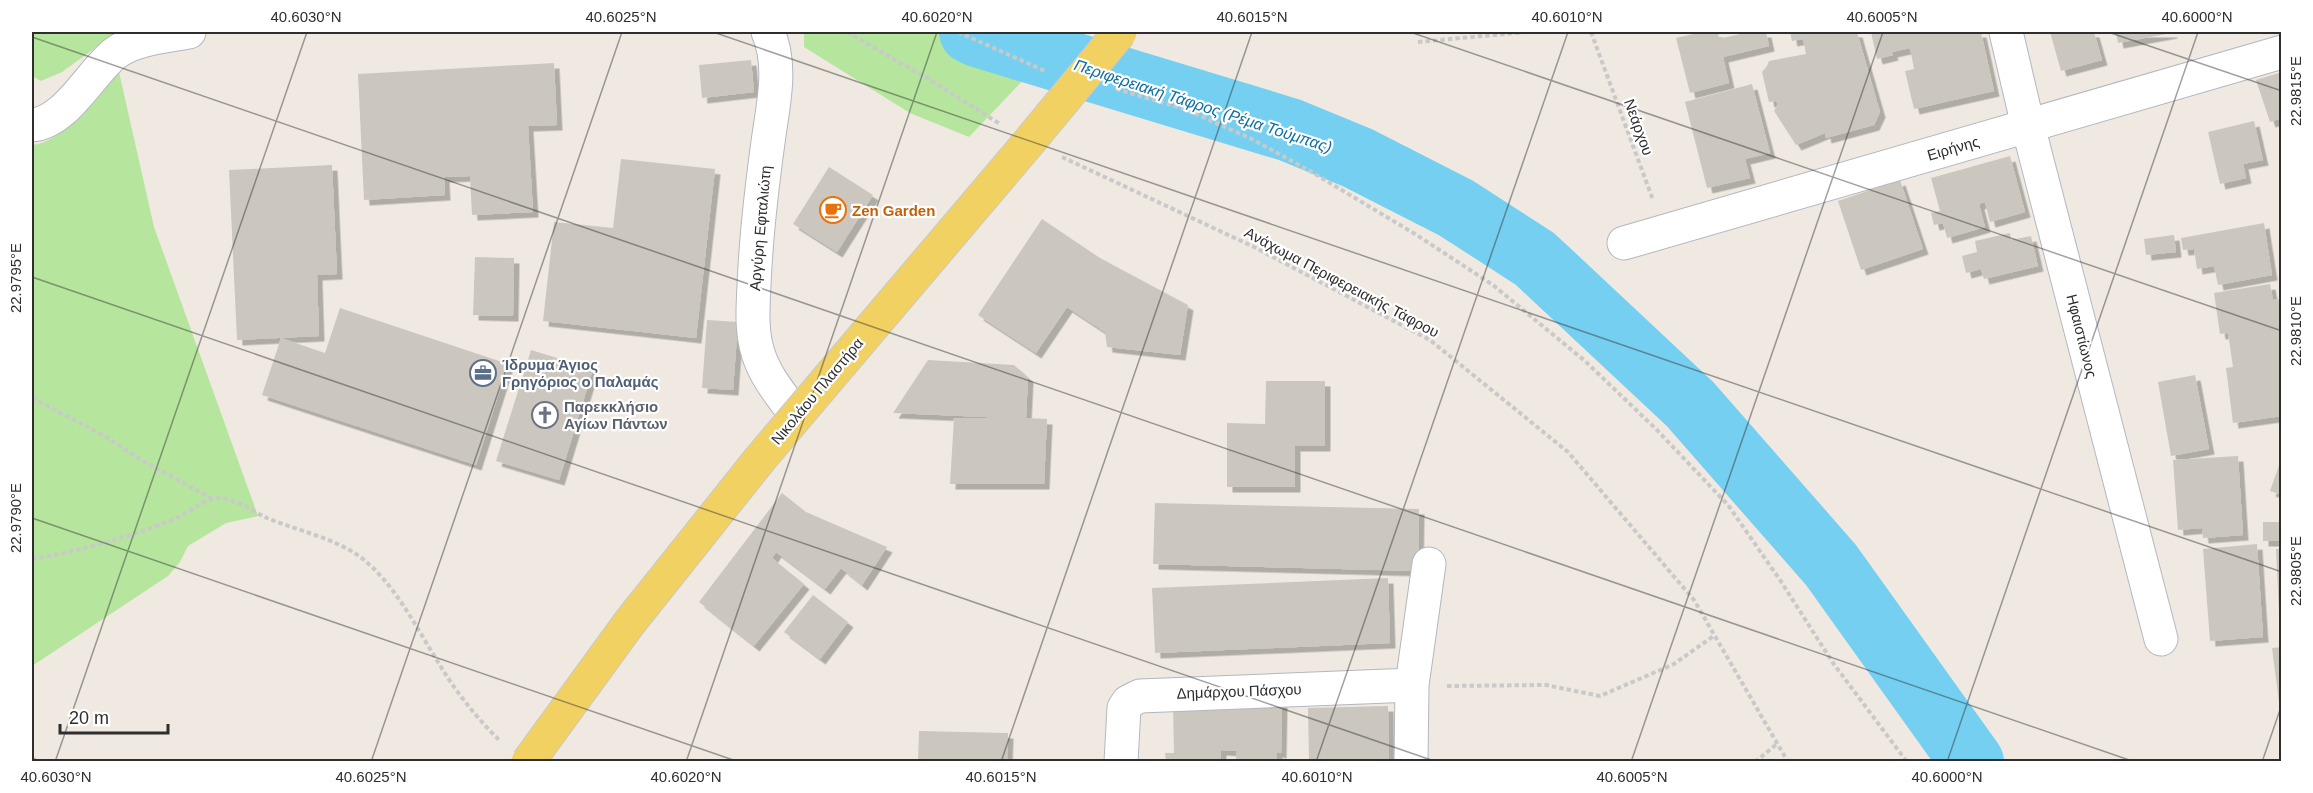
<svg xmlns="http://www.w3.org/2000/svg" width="2313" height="793" font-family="Helvetica,sans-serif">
	<defs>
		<filter id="shadow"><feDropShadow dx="5.5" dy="5.5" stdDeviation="0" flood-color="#0004"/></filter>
	</defs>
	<rect width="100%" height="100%" fill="#efe9e1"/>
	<path fill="#b6e59e" d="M32,32H117L62,72L41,81L32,76Z
		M804,32H1069L969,137L910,113L804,47Z
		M119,72L154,227L258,516L226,523L188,546L180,562L168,576L32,666V145C68,142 90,92 119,72Z"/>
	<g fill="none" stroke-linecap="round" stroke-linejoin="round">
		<path stroke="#75cff0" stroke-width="64" d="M971,32L977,35L1290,130L1358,158L1456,208L1535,259L1690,404L1831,565L1972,762"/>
	</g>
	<path fill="#cbc7bf" filter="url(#shadow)" d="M1702,32H1718L1719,39L1749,32H1766L1769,46L1723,57L1729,83L1690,93L1676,38Z
		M1790,32H1857L1880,112L1874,125L1826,138L1825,133L1796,145L1774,111L1778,104L1776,101L1769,102L1762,72L1767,66L1769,61L1806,54L1803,39L1792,41Z
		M1871,32H1981L1994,91L1914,109L1905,71L1914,69L1910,48L1892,52L1893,55L1877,59Z
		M2050,32H2094L2102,60L2061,71Z
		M2116,32H2172V33L2118,43Z
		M751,60L754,92L702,98L699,65Z
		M554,63L557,125L528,126L533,212L472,215L470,176L444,177L445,195L364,200L358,74Z
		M2282,72V118L2270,122L2256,80Z
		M1752,84L1770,153L1745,159L1750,178L1707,188L1685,102Z
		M2254,121L2263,160L2243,164L2246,178L2220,184L2208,132Z
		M2010,156L2025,212L1990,222L1985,202L1979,204L1985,227L1947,238L1943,223L1934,225L1931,213L1940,211L1931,178Z
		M621,159L715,169L696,338L543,321L554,222L613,228Z
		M332,165L337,274L317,275L319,336L237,340L229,170Z
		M829,167L873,195L837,252L793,224Z
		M1900,180L1923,249L1861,270L1838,201Z
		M1042,219L1100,258L1188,305L1180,355L1107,347L1105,332L1067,307L1036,353L978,315Z
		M2264,223L2272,275L2218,285L2214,266L2197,269L2194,249L2183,250L2181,238Z
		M2010,233L2011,240L2031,236L2038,266L1984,279L1981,269L1966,273L1962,256L1977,252L1975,241Z
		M2174,235L2176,252L2146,255L2144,239Z
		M475,257L514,258L513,316L473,315Z
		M2270,284L2273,300L2282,299V416L2233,423L2226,368L2233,367L2228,333L2220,334L2214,293Z
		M340,308L508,364L476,465L262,395L281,338L325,353Z
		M707,320L738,322L733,390L702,388Z
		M531,350L593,369L559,480L496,461Z
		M928,360L1014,365L1028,377L1026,418L1047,419L1044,484H950L954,418H1008L893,413Z
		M2195,375L2209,449L2171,456L2158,382Z
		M1266,381H1325V446H1295V487H1227V423L1265,424Z
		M2238,456L2243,535L2203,538L2202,528L2178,530L2173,460Z
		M2281,460H2282V495L2270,491Z
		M782,493L806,512L887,547L862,585L841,568L825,589L776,552L772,558L804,584L754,646L699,602Z
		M1155,503L1419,509L1418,571L1153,564Z
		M2263,522H2282V541H2263Z
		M2257,544L2263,637L2210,641L2203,549Z
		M2276,549H2282V634H2280Z
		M1388,578L1390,643L1155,653L1152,588Z
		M813,595L848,622L820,659L784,632Z
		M2282,647V710H2280L2272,648Z
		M1282,702L1281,753L1277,752L1276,760L1236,759L1237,751L1221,750L1220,762H1166L1165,753H1174L1173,705Z
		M1388,706L1389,762H1309L1308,708Z
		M919,731L1008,733L1007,762H918Z"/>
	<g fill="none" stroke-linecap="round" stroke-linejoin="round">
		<defs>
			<path id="minor" d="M768,32C782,64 774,101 769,135C762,185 756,235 754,285C753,307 751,331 758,353C765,376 781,395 796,415
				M2006,32L2028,126L2161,639
				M32,125C65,123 90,74 114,54C133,39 165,36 189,32
				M1624,243L2282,52
				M1121,762L1124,708L1128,702L1140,696L1412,685
				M1411,762L1412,685L1429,564"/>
		</defs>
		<use href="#minor" stroke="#b4b7c1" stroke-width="35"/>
		<path stroke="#c9c9c9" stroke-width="4" stroke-dasharray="4.5 3" stroke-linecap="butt" d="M847,32L927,78L1000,124
			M958,32L1045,71
			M1591,32L1653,200
			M1418,42L1526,32
			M1116,89L1185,109L1252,139L1310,171L1415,234L1493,285L1585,361L1656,429L1728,505L1780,580L1833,663L1907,762
			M1062,157L1254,247L1430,340L1568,452L1694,600L1788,762
			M32,398L103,435L143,461L211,498
			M32,559C80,551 126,538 172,520C186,515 198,503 212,499C229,494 252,511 267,518C298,531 336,538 363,559C396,586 416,627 438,662C455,691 476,717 500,741
			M1447,686L1546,685L1600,696L1674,664L1715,635
			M1755,762L1778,743"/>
		<use href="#minor" stroke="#fff" stroke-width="33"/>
		<defs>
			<path id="major-bridge" d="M528,762L630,622L760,459L1029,142L1120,32"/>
		</defs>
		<use href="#major-bridge" stroke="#c9c9c9" stroke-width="35" stroke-linecap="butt"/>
		<use href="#major-bridge" stroke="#f2d163" stroke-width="33"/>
	</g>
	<path fill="none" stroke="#2e2e2e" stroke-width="1.5" stroke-opacity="0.45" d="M713,32L2282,572M1410,32L2282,331M2108,32L2282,91M32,37L2135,762M32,277L1437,762M32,518L739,762M32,758L42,762M55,762L307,32M371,762L622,32M686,762L937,32M1001,762L1252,32M1316,762L1568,32M1631,762L1883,32M1947,762L2198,32M2262,762L2282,704"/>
	<defs>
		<symbol id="cafe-ring" viewBox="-11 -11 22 22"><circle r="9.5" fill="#fff" stroke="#e8710a" stroke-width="1.5"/><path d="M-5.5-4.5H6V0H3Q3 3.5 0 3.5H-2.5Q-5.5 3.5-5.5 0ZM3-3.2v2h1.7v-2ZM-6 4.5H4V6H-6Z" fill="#e8710a"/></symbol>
		<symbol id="office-ring" viewBox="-11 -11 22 22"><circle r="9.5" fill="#fff" stroke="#5c6f8a" stroke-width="1.5"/><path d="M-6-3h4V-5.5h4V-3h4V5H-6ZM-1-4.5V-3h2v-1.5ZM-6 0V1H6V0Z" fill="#5c6f8a"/></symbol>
		<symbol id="church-ring" viewBox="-11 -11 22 22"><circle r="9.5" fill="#fff" stroke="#6b7280" stroke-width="1.5"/><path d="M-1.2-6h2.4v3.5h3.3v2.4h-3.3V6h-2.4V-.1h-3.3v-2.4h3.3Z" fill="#6b7280"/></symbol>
	</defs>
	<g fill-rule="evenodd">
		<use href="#cafe-ring" x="818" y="195" width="30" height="30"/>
		<use href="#office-ring" x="468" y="358" width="30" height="30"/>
		<use href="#church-ring" x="530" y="400" width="30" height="30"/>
	</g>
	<g text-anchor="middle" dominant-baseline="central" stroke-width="4.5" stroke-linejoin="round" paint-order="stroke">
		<g font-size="15" fill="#2e2e2e" stroke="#fff">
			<text transform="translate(1639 127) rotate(70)">Νεάρχου</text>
			<text transform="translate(1953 148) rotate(-16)">Ειρήνης</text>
			<text transform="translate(760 228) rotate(-85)">Αργύρη Εφταλιώτη</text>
			<text transform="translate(1342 282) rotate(28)">Ανάχωμα Περιφερειακής Τάφρου</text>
			<text transform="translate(2082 336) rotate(76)">Ηφαιστίωνος</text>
			<text transform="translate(817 391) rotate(-50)">Νικολάου Πλαστήρα</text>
			<text transform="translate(1239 691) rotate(-2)">Δημάρχου Πάσχου</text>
		</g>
		<g font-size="15" font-weight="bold" fill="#c56008" stroke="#fff" text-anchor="start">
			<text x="852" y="210">Zen Garden</text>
		</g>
		<g font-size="15" font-weight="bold" fill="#4e5e75" stroke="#fff" text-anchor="start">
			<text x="502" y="364">Ίδρυμα Άγιος<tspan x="502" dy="17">Γρηγόριος ο Παλαμάς</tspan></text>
		</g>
		<g font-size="15" font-weight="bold" fill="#5b616d" stroke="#fff" text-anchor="start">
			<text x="564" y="406">Παρεκκλήσιο<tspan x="564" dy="17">Αγίων Πάντων</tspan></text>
		</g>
		<g font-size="16" font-style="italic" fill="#0d6fa3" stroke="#fff">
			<text transform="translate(1203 106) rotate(18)">Περιφερειακή Τάφρος (Ρέμα Τούμπας)</text>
		</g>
	</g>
	<rect width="2313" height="793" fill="none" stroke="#ffffff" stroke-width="66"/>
	<path d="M60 724v9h108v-9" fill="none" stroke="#2e2e2e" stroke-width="3"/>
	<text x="69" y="724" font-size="18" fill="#2e2e2e" stroke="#ffffff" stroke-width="4.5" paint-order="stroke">20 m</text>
	<rect x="33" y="33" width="2247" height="727" fill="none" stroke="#2e2e2e" stroke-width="2"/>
	<g font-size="15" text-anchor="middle" fill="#2e2e2e">
		<text x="306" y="22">40.6030°N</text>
		<text x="621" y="22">40.6025°N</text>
		<text x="937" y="22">40.6020°N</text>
		<text x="1252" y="22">40.6015°N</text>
		<text x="1567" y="22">40.6010°N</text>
		<text x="1882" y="22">40.6005°N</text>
		<text x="2197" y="22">40.6000°N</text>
		<text transform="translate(2296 91) rotate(-90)" y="5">22.9815°E</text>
		<text transform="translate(16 278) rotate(-90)" y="5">22.9795°E</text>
		<text transform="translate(2296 331) rotate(-90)" y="5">22.9810°E</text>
		<text transform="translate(16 518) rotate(-90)" y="5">22.9790°E</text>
		<text transform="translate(2296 571) rotate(-90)" y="5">22.9805°E</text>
		<text x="56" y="782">40.6030°N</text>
		<text x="371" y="782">40.6025°N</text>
		<text x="686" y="782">40.6020°N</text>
		<text x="1001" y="782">40.6015°N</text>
		<text x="1317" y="782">40.6010°N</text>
		<text x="1632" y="782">40.6005°N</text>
		<text x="1947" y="782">40.6000°N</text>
	</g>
</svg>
